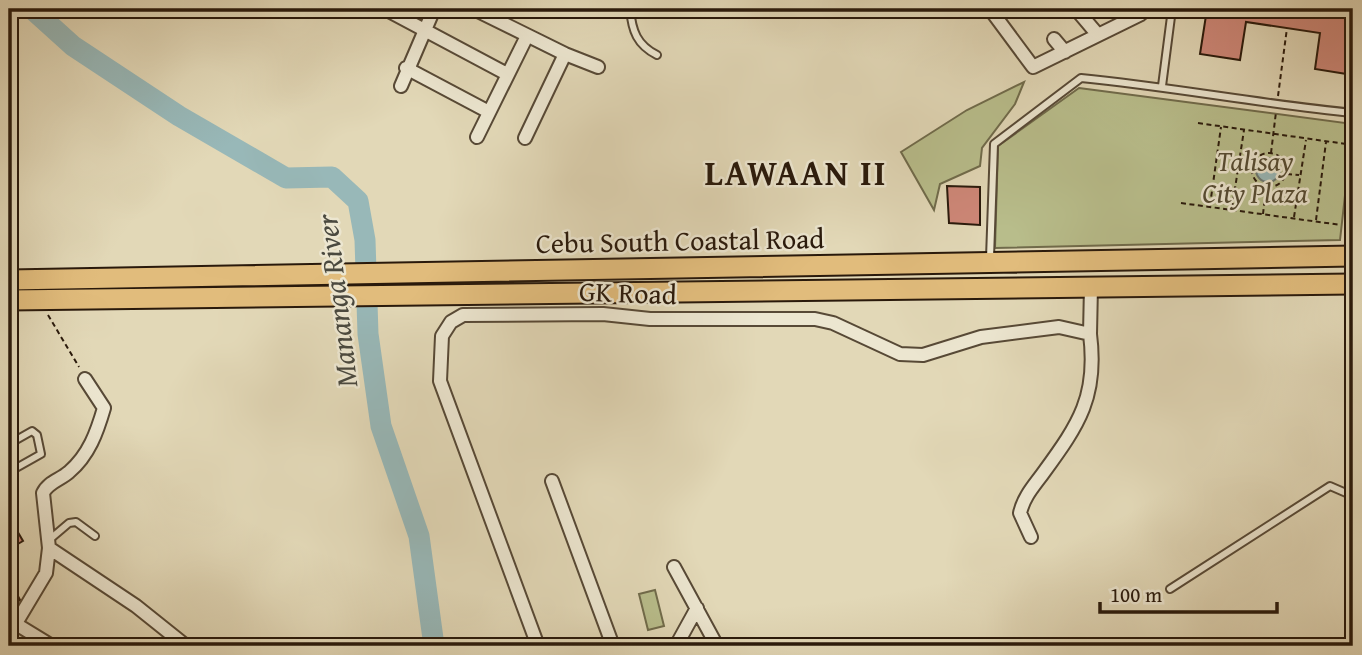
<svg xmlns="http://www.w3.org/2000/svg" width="1362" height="655" font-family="'Gentium Book Plus',serif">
	<rect width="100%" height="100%" fill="#e2d8b7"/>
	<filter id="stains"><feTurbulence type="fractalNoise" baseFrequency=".00286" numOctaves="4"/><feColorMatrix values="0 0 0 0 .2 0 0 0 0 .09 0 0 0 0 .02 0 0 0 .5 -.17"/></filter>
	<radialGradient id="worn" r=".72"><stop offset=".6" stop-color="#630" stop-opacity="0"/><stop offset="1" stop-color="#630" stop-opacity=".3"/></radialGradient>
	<path fill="#b8bd8b" stroke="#706b4b" stroke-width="2" d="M1024,82L1015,104L982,148L980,166L940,184L934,210L901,152L967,110Z
		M1079,88L1353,124L1340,240L995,248L998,146Z
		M655,590L664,626L648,630L639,594Z"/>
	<path fill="#98b8b8" stroke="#6c7873" stroke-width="2" d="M1256 170a12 12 0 1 1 24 0a12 12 0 1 1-24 0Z"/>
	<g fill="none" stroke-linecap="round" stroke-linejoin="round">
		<path stroke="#98b8b8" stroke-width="21" d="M32,9L73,46L179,116L286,178L332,177L358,201L365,240L368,334L381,426L419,536L434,646"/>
	</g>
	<path fill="#ce8778" stroke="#29190b" stroke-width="2" d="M1207,9H1353V75L1315,69L1320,33L1246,22L1240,60L1200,54Z
		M947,186L980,187V225L949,223Z
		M9,517L23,541L9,549Z
		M9,579L20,600L9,608Z"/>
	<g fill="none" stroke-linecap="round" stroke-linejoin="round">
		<defs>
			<path id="service" d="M630,9C632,31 637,45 657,55
				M1162,86L1172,9
				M990,258L994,144L1081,78C1172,87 1262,104 1353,113
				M9,444L32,431L37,435L41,454L9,472
				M49,540L69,523L76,522L95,536
				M1170,589L1330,486L1353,496"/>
			<path id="minor" d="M385,9L507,74
				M474,9L565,54L598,67
				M990,9L1033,67L1141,14
				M1076,9L1098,35
				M1054,39L1065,52
				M406,68L489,112
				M401,86L434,9
				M477,137L527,36
				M525,138L565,54
				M552,481L613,646
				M1031,537L1020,513C1024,496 1034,486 1044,472C1079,424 1098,396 1090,334
				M49,548L136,606L186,646
				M674,567L717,646
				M16,624L52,646
				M9,635L46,573L49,548L43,493C48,482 60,480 69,472C89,455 97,432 104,408L85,379
				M538,646L440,381L442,336L451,322L463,315L603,314L650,319H815L833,323L900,354L923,355L981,337L1059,327L1090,334L1091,286
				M676,646L697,608"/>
			<path id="trunk" d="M9,280L1353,256
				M9,300L1353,284"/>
		</defs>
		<use href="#service" stroke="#574936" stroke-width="10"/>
		<use href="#minor" stroke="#574936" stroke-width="16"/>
		<use href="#trunk" stroke="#29190b" stroke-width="23"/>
		<path stroke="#29190b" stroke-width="2" stroke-dasharray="5 3.5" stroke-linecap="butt" d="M798,12L799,9
			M1278,96L1287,28
			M1198,123L1353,145
			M1252 170a17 17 0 1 1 34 0a17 17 0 1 1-34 0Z
			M1271,153L1276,112
			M1239,167L1251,169
			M1287,174L1299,175
			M1181,203L1341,225
			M1210,205L1221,127
			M1232,208L1244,130
			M1263,214L1266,188
			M1294,217L1306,140
			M1316,220L1326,142
			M48,315L79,367"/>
		<use href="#service" stroke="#ece6d0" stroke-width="6"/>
		<use href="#minor" stroke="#ece6d0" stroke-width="12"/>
		<use href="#trunk" stroke="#e1bc7c" stroke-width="19"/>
	</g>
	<g text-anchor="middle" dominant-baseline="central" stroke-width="5" stroke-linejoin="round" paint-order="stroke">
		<g font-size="28" font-style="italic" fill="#544a31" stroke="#ece6d0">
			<text x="1255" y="160">Talisay<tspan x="1255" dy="32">City Plaza</tspan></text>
		</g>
		<g font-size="28" fill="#29190b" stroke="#ece6d0">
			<text transform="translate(680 240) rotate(-1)">Cebu South Coastal Road</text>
			<text transform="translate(628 292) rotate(2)">GK Road</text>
		</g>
		<g font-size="30" font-style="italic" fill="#4a493f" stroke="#ece6d0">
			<text transform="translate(336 301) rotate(-97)">Mananga River</text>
		</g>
		<g font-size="35" font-weight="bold" letter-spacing="2" fill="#29190b" stroke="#ece6d0">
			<text x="796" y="172">LAWAAN II</text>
		</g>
	</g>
	<rect width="1362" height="655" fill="none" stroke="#e2d8b7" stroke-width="35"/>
	<rect x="10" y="10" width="1341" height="634" fill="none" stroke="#29190b" stroke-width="3.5"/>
	<rect x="18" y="18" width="1327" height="620" fill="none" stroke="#29190b" stroke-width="2"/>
	<path d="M1100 602v10h177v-10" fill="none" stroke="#29190b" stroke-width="3.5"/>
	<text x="1110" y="602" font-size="21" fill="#29190b" stroke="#ece6d0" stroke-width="5" paint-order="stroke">100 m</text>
	<rect width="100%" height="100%" filter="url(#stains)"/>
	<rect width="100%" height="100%" fill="url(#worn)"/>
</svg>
